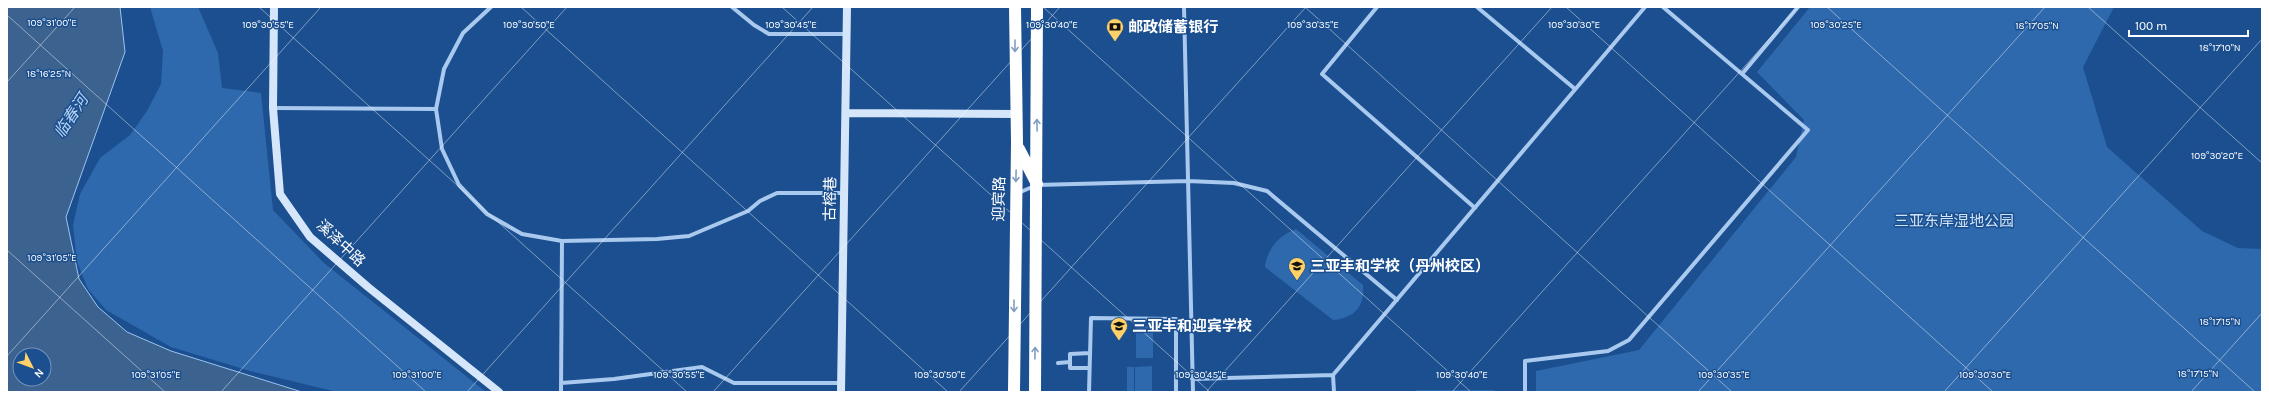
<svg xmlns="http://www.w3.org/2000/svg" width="2269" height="399" font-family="Karla,'Noto Sans SC',sans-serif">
	<rect width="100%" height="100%" fill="#1b4f8f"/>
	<path fill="#2e69ad" d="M150,7H198L218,53L222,88L261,93L273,210L324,263L486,392H337L250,371L171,347L106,310L88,289L77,262L73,225L80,194L100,158L130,135L147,111L161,84L163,51Z
		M1810,7H2114L2083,67L2107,147L2202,231L2238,248L2262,249V392H1536V371L1639,350L1796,157L1804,120L1757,72Z
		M1296,229L1363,285C1365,307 1354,318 1333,320L1265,267C1267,249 1279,235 1296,229Z
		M1136,326H1153V358H1136Z
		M1152,366V392H1135V367Z
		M1127,367H1134V392H1127Z
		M1416,390H1494L1496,392H1414Z"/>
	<path fill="#3c6290" stroke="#9cc4f0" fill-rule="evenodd" d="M7,7H120L125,52L66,217L79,279L98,307L127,332L171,351L302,392H7ZM20,355H44V379H20Z"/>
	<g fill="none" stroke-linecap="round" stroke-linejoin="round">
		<path stroke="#a9c9ee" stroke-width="4" d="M491,7L463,33L444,69L436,109L442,149L459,185L487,214L522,234L562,241L657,239L689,236L748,211L760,201L777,193H844
			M732,7L754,25L769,34H846
			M1184,7L1193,392
			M1377,7L1322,74L1475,208
			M1477,7L1575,89
			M1742,74L1798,7
			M273,108L436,109
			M1018,193L1037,185L1188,181L1234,183L1267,191L1397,300
			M1070,362V354L1090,353
			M1058,363L1070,362V368H1089
			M1192,379L1333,375
			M561,383L614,379L702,367L734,383H841
			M561,392L562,241
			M1089,392L1091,318L1176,319V392
			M1334,392L1333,375L1645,7
			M1525,392V361L1608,351L1629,340L1808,130L1663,7"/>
		<path stroke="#d6e6fa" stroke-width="8" d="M274,7L273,108L280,194L310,237L368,287L499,392
			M846,113L1016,114
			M841,392L847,7"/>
		<path stroke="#fff" stroke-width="12" d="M1019,149L1037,184
			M1014,392L1017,142L1015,7
			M1035,392L1037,7"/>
	</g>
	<defs><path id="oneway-shaft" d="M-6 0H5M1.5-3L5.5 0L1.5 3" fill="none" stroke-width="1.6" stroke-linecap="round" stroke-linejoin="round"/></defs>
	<g stroke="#829ec1">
		<use href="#oneway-shaft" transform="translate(1015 46) rotate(90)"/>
		<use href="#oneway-shaft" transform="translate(1037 125) rotate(-91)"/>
		<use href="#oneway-shaft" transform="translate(1016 176) rotate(91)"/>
		<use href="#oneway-shaft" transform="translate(1014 306) rotate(90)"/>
		<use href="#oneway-shaft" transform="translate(1035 353) rotate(-89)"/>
	</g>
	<path fill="none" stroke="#fff" stroke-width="1" stroke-opacity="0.45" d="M259,7L687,392M521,7L948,392M782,7L1210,392M1043,7L1471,392M1305,7L1732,392M1566,7L1993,392M1827,7L2255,392M2088,7L2262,163M7,15L426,392M7,82L75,7M7,250L165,392M7,356L321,7M221,392L567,7M467,392L813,7M713,392L1060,7M959,392L1306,7M1206,392L1552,7M1452,392L1798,7M1698,392L2045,7M1944,392L2262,39M2191,392L2262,313"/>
	<defs>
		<symbol id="bank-pin" viewBox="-11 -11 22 30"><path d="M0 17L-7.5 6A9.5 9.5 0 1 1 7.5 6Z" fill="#ffd166" stroke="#1b4f8f"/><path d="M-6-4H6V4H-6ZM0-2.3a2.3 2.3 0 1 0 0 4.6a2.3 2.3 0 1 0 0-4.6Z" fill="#111"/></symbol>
		<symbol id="school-pin" viewBox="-11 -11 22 30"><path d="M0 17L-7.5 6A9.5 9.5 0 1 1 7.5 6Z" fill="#ffd166" stroke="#1b4f8f"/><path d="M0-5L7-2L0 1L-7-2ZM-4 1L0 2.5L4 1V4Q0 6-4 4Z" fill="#111"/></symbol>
	</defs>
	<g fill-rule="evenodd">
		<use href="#bank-pin" x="1105" y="17" width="20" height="27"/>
		<use href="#school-pin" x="1287" y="256" width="20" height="27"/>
		<use href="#school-pin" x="1109" y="316" width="20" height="27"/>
	</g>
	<g text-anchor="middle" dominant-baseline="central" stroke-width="3" stroke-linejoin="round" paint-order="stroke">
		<g font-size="15" font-weight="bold" fill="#fff" stroke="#1b4f8f" text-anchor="start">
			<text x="1128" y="27">邮政储蓄银行</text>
			<text x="1310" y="266">三亚丰和学校（丹州校区）</text>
			<text x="1132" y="326">三亚丰和迎宾学校</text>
		</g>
		<g font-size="15" fill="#fff" stroke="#1b4f8f">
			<text transform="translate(830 199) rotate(-89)">古榕巷</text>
			<text transform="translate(999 199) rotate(-89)">迎宾路</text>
			<text transform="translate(341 243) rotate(43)">溪泽中路</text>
		</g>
		<g font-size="15" fill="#cfe3fa" stroke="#1b4f8f">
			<text x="1954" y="221">三亚东岸湿地公园</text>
		</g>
		<g font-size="16" font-style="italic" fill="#b5d3f5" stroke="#1b4f8f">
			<text transform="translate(71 116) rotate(-57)">临春河</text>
		</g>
	</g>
	<g font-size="10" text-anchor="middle" fill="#fff" stroke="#1b4f8f" stroke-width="3" stroke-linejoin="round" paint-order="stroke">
		<text x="52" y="26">109°31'00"E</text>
		<text x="529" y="28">109°30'50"E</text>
		<text x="791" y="28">109°30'45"E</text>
		<text x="1052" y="28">109°30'40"E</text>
		<text x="1313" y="28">109°30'35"E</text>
		<text x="1574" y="28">109°30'30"E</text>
		<text x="1836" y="28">109°30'25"E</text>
		<text x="268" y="28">109°30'55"E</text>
		<text x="2037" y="29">18°17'05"N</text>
		<text x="2220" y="51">18°17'10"N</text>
		<text x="49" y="77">18°16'25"N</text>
		<text x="2217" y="159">109°30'20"E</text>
		<text x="52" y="261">109°31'05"E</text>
		<text x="2220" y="325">18°17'15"N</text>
		<text x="2198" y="377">18°17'15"N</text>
		<text x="156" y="378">109°31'05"E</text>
		<text x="417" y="378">109°31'00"E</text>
		<text x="679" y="378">109°30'55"E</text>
		<text x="940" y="378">109°30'50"E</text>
		<text x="1201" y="378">109°30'45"E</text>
		<text x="1462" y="378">109°30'40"E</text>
		<text x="1724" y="378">109°30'35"E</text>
		<text x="1985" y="378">109°30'30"E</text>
	</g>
	<rect width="2269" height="399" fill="none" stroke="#ffffff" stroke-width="16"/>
	<g transform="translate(32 367) rotate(132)"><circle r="19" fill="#1b4f8f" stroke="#7695bc"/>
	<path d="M0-3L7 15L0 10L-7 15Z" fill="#ffd166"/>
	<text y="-6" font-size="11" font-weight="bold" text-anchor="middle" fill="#ffffff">N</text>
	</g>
	<path d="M2129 30v6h119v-6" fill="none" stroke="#ffffff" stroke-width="2"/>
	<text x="2135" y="30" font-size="12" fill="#ffffff" stroke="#1b4f8f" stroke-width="3" paint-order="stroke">100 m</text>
</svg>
